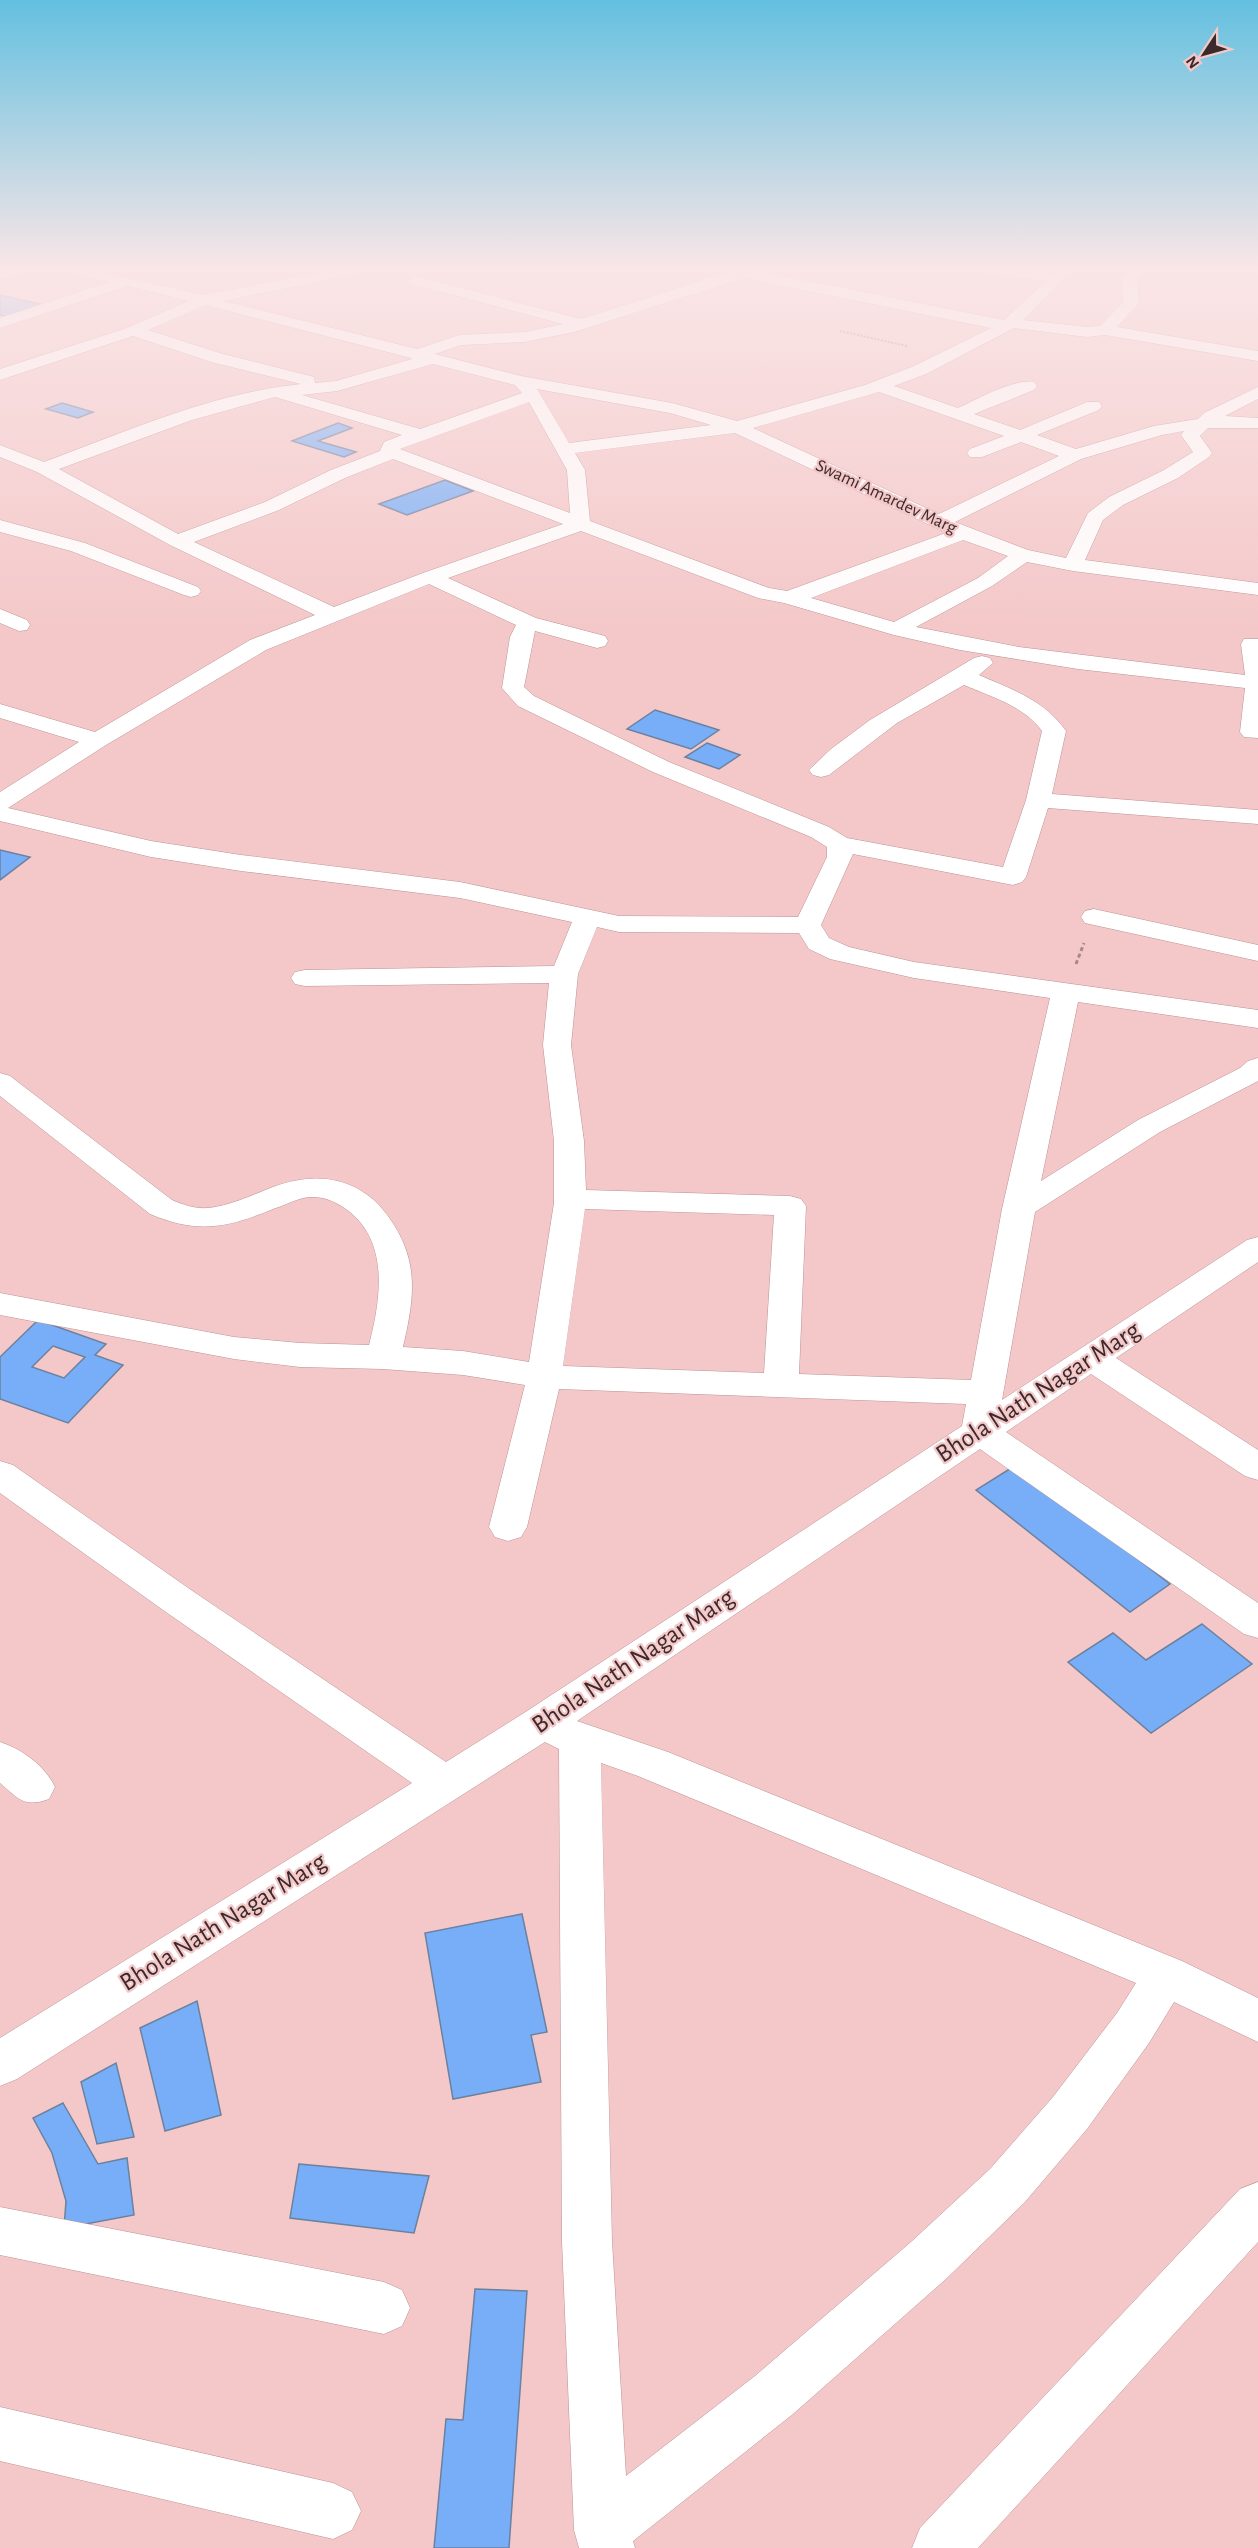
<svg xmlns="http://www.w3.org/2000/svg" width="1258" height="2548" font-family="'Alegreya Sans',sans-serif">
	<rect width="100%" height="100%" fill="#f4c8c9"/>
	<path fill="#78aef8" stroke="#6c819e" stroke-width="1.5" fill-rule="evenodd" d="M0,295L43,305L8,317L0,315Z
		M62,403L93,412L78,418L46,409Z
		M338,423L352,428L318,441L356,452L344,457L292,441Z
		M445,480L473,491L407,515L379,504Z
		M655,710L719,730L691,749L627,729Z
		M707,743L740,755L719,769L685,757Z
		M0,850L30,857L0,880Z
		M38,1320L106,1344L95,1355L123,1365L68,1423L0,1399V1357ZM53,1346L85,1357L64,1378L32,1367Z
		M1016,1465L1170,1584L1130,1612L976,1490Z
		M1202,1624L1252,1664L1151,1733L1068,1662L1113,1633L1146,1660Z
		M522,1914L547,2032L531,2035L541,2082L453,2099L425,1933Z
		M197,2001L221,2115L165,2131L140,2028Z
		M116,2063L134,2137L97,2144L81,2082Z
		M63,2103L98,2164L127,2158L134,2215L64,2228L66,2201L52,2153L33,2118Z
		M299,2164L429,2176L414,2233L290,2218Z
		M475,2289L527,2291L509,2548H434L446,2419L463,2420Z"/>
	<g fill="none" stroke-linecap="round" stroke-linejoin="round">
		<defs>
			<path id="minor" d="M9,268H35L32,271L0,279V269Z
				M60,268H86L203,295L341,268H368L366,271L361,273L224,301L417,349L459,335L525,332L563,324L411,284L408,281L416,276L581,319L724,273L744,268L1004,320L1046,281L984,273L979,271L977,268H1014L1054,273L1060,268H1075L1023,320L1087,327L1100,326L1123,302L1121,277L1131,268H1146L1137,278L1139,303L1117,327L1258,351V361L1105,335L1087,337L1014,328L926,374L894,386L958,408C975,400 1015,378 1034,382L1037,386L1034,390L974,414L1020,430L1087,402H1099L1102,406L1099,410L1037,435L1076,449L1154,426L1198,419L1204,413L1258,387V399L1225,416L1258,418V428H1208L1200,436L1212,453L1209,457L1178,478L1123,505L1103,520L1085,560L1258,583V595L1073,571L1027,562L992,586L916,627L1019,647L1245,675L1241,644L1244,639H1258V738L1244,737L1240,732L1245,688L1078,669L960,650L894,635L784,603L758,598L581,531L448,578L536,618L605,636L608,641L605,646L597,648L535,631L524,687L534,696L669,762L829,827L847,838L1003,867L1026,800L1042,731C1024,706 992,697 964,685L897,723L829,775L821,777L813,775L809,770L831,749L870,720L974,658L982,656L990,658L993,663L979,675C1013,690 1044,700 1066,731L1052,794L1258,810V824L1048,808L1026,877L1022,882L1013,885L853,854L821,925L829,938L849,947L914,962L1258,1010V1028L1078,1002L1041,1181L1138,1120L1240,1068L1248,1061L1258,1058V1081L1160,1132L1035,1212L1002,1400L1247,1240L1258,1237V1262L1116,1358L1258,1450V1480L1245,1476L1091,1374L1006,1432L1258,1603V1638L1244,1634L980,1449L577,1721L668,1752L1182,1961L1258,1998V2042L1174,2002L1149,2043L1087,2129L1024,2203L947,2278L793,2414L633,2541L635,2548H579L574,2530L562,2241L559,1749L545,1742L17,2079L0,2086V2038L412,1783L163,1610L0,1493V1461L13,1465L191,1590L446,1762L524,1713L962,1426L966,1404L559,1389L527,1527L521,1537L508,1541L495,1537L489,1527L525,1385L463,1375L383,1369L300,1367L234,1359L0,1315V1293L234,1337L300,1343L369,1345C380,1302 390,1245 350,1212C338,1203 327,1197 312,1197C299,1197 286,1205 273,1209C227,1228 197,1234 150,1214L0,1096V1073L10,1076L172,1200C184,1205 195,1209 208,1208C230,1206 252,1195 273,1187C319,1170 362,1178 390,1219C420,1262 414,1299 403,1347L463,1351L529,1362L554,1203V1141L543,1045L549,983L305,986L295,984L291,978L295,972L305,970L554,966L572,922L460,898L241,871L151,857L0,821V792L79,742L0,718V704L95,732L250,640L315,615L170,545L37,472L0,457V445L44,462C127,431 213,393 301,384L211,362L133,336L0,380V369L127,328L188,301L128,286L0,328V318L109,282L62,271ZM744,278L991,328L914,366L865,385L737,421L672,403L521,376L435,354L461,345L525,342L574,332ZM205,305L411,358L412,359L336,381L315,383L314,377L223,354L148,330ZM433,364L515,385L522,393L420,429L302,395L337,391ZM537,389L670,413L711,425L569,443ZM879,392L1004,436L970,449L967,453L970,457H982L1021,442L1059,456L939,514L753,428ZM275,397L402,435L384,442L380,451L331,470L265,502L178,534L59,469L192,420ZM529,402L567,470L570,513L400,449ZM1184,431L1181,435L1193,452L1164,470L1109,497L1088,513L1066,558L1028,550L955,522L1081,459L1162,435ZM735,433L932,526L946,533L787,591L769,588L590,521L585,470L575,453ZM393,459L563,524L423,573L334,607L194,542L279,510L345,478ZM963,540L1008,556L978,578L894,622L811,598ZM429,584L516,625L510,637L502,688L518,706L653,772L811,837L827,847V857L798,917L619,916L460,882L241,855L151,841L8,808L106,745L266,650ZM597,927L619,932L799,933L809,949L830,959L914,978L1050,998L1002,1209L971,1380L799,1374L806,1206L801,1199L790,1196L586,1190L584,1141L571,1045L578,974ZM585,1209L774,1215L764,1373L563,1366ZM601,1763L638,1776L1136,1983L1117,2013L1053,2097L990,2169L911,2242L755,2376L626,2476L612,2241Z
				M1244,268H1258V273L1247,271Z
				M0,520L85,543L198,587L201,591L198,595L191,597L184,595L71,551L0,532Z
				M0,609L27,620L30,625L27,630L19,631L0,623Z
				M1094,909L1258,945V961L1085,923L1081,917L1085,911Z
				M0,1742C22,1749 45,1766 55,1787L49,1799C24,1808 19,1799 0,1783Z
				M1258,2182V2242L978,2548H912L920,2528L1240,2189Z
				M0,2207L384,2282L402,2290L410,2308L402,2326L384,2334L0,2255Z
				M0,2407L333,2483L352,2492L361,2511L352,2530L333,2539L0,2461Z"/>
		</defs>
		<use href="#minor" stroke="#bc9294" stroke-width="1"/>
		<path stroke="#a88788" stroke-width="2" stroke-dasharray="2 1.5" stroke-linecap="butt" d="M840,331L907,346"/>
		<path stroke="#a88788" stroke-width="3" stroke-dasharray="4 3" stroke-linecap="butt" d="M1076,964L1084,943"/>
		<use href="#minor" fill="#fff" fill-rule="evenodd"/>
	</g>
	<linearGradient id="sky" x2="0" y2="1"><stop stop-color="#63c0e0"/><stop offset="0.43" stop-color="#fae6e7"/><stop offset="1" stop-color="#fae6e7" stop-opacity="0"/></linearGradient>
	<rect width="1258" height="624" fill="url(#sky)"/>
	<g text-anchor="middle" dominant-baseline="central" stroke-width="4.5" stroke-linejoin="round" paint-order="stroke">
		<g font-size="18" fill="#3b2a2b" stroke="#f4c8c9">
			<text transform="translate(886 497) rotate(25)">Swami Amardev Marg</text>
		</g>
		<g font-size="26" fill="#3b2a2b" stroke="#f4c8c9">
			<text transform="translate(1038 1392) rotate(-33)">Bhola Nath Nagar Marg</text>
			<text transform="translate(633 1661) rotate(-34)">Bhola Nath Nagar Marg</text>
			<text transform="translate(223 1922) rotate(-32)">Bhola Nath Nagar Marg</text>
		</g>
	</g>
	<g transform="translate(1204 54) rotate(234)" stroke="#f4c8c9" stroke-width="4.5" paint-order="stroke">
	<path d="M0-4.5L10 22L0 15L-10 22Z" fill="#3b2a2b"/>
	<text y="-9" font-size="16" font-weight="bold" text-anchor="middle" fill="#3b2a2b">N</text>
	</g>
</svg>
